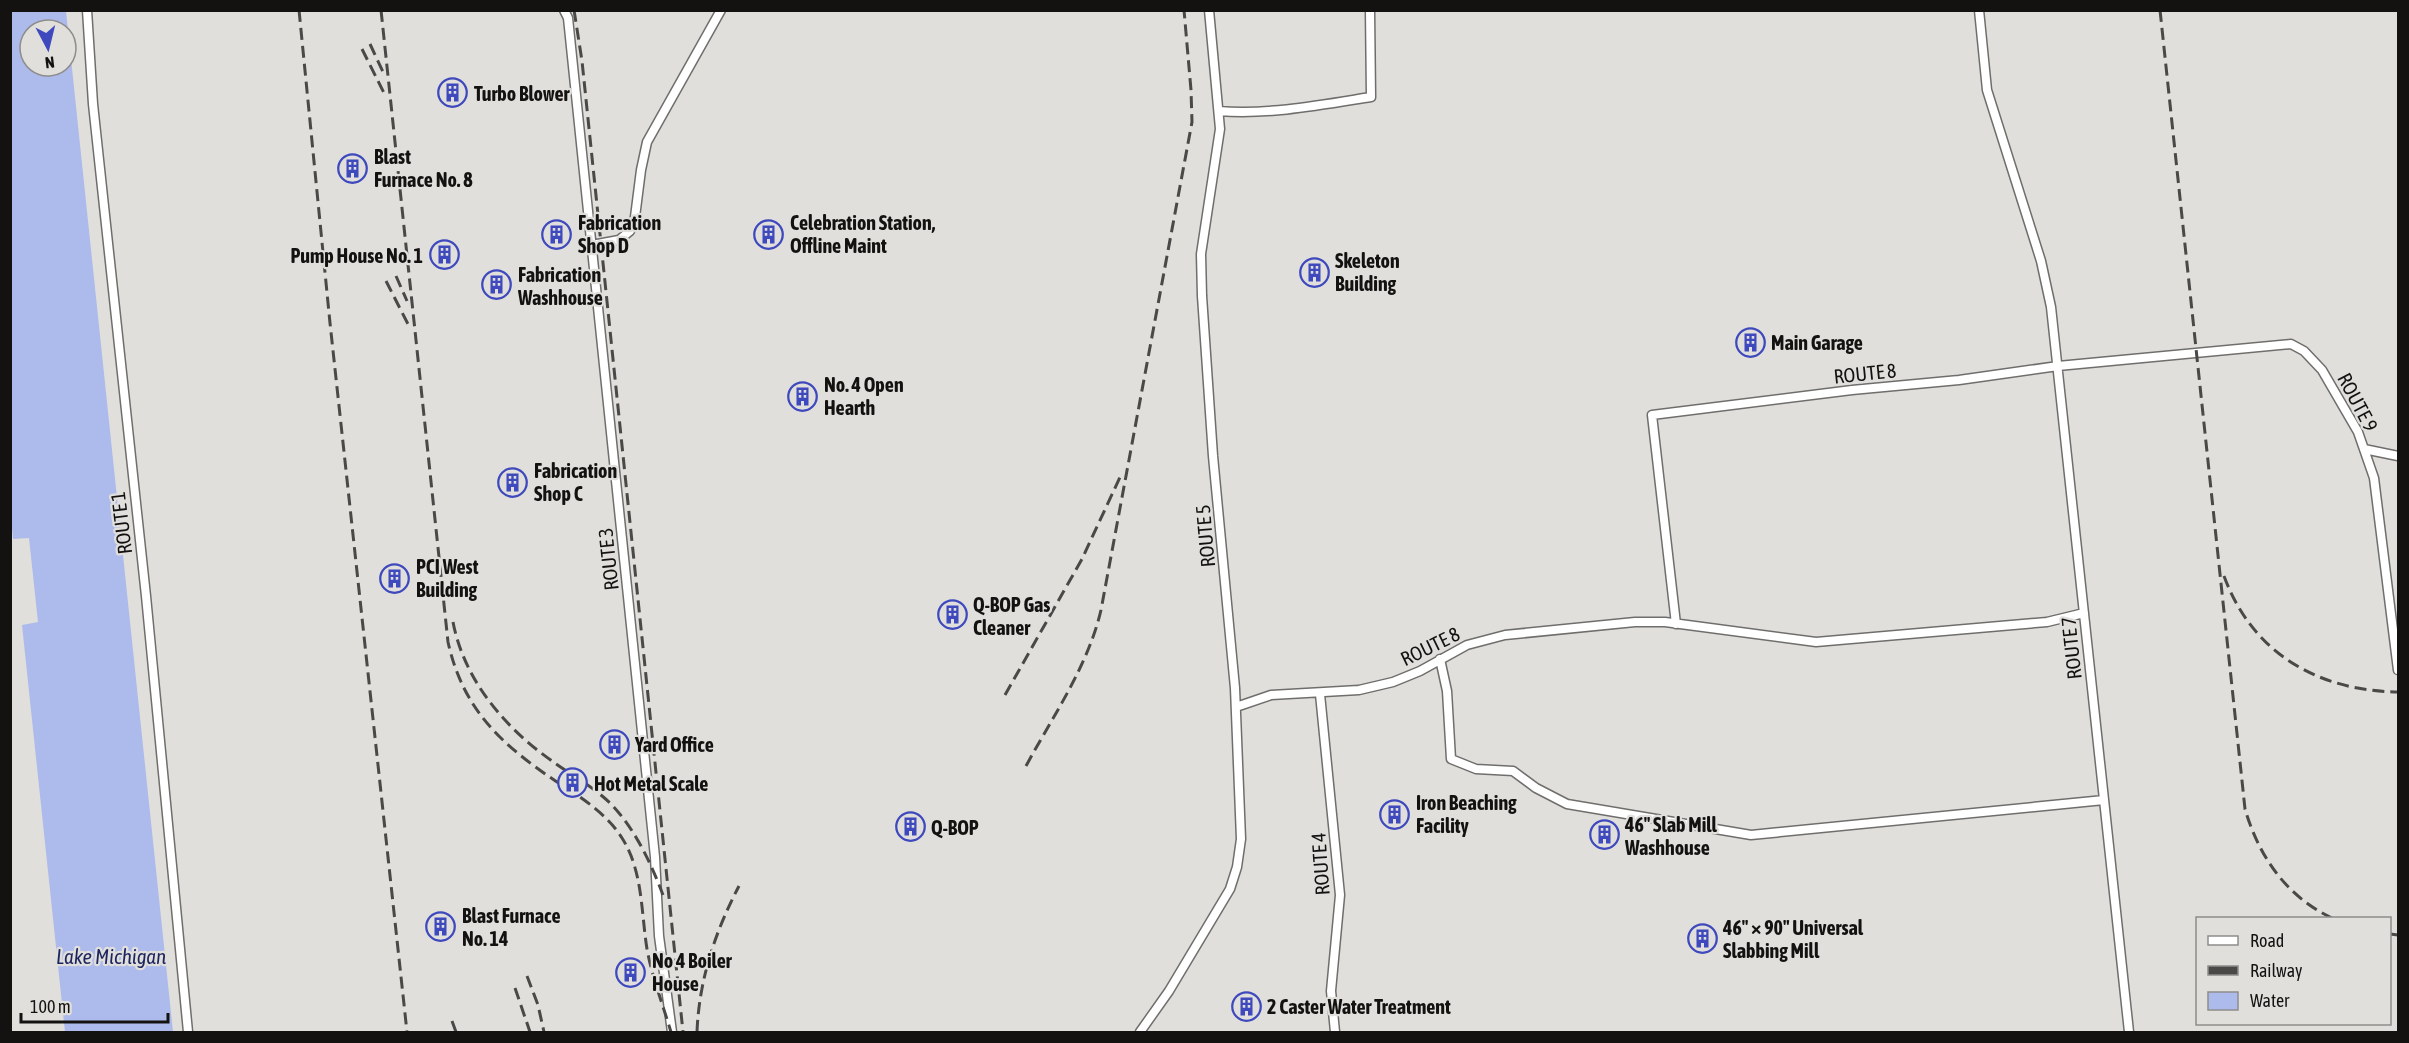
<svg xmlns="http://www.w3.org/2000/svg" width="2409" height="1043" font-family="'Asap Condensed',sans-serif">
	<rect width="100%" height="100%" fill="#e1dfdc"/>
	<path fill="#acbaec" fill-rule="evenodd" d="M10,11H66L173,1032H65L22,625L38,622L29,538L13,539L11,517ZM30,30H66V66H30Z"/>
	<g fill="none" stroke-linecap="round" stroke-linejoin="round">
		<defs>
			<path id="street" d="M87,10L93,104L146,596L188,1032
				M564,10L568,18L655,857L659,936L672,1032
				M1979,10L1987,90L2041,261L2051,307L2129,1032
				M1219,111C1269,115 1321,105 1371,97L1370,10
				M592,245L619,240L630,231L635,217L641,170L647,142L721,10
				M2364,449L2398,456
				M1676,624L1652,415L1852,390L1959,380L2058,366L2291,344L2304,351L2322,370L2358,432L2374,478L2398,670
				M1440,659L1447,691L1451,759L1476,769L1513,771L1536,788L1567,804L1751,835L2104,800
				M1320,694L1340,895L1331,991L1335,1032
				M1236,707L1271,695L1359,690L1393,682L1420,671L1467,645L1505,635L1635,622H1665L1816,642L2047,622L2084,613
				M1140,1032L1169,991L1230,889L1237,867L1241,839L1235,688L1213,456L1202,296L1201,254L1220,129L1209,10"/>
		</defs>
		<use href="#street" stroke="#706e6c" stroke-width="11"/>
		<use href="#street" stroke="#fff" stroke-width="8"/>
		<path stroke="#4a4947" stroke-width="3" stroke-dasharray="12 6" stroke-linecap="butt" d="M299,10L330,323L407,1032
			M381,10L448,642C463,710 502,745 557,782C581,797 607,814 622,838C643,871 641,912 647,949C652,977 663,1005 671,1032
			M574,10L582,61L683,1032
			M2160,10L2245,809C2259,857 2287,897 2332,918
			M370,44L383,72
			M362,49L385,95
			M396,276L407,301
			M386,281L410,328
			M2224,576C2252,653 2318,691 2398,692
			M453,622C464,680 505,728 552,761C571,775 594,787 611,804C635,829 651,863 663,895
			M1005,695L1082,559L1121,475
			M1026,766C1053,716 1088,666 1101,610L1192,122L1191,90L1184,10
			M2390,934L2398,935
			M527,976L538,1005L544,1032
			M515,988L530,1032
			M452,1021L456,1032
			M697,1032C699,980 715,932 739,886"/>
	</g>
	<defs>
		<symbol id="building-ring" viewBox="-11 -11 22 22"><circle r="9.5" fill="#e1dfdc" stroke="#3e49bd" stroke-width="1.5"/><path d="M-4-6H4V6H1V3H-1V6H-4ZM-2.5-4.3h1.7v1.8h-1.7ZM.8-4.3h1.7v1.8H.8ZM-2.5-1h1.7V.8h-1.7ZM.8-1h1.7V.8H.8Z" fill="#3e49bd"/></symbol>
	</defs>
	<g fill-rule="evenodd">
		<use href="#building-ring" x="436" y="76" width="33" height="33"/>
		<use href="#building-ring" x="336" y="152" width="33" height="33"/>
		<use href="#building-ring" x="540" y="218" width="33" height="33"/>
		<use href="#building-ring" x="752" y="218" width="33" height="33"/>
		<use href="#building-ring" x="428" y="238" width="33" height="33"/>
		<use href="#building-ring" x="1298" y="256" width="33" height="33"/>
		<use href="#building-ring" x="480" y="268" width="33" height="33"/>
		<use href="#building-ring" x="1734" y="326" width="33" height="33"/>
		<use href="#building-ring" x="786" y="380" width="33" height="33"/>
		<use href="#building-ring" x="496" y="466" width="33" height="33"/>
		<use href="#building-ring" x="378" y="562" width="33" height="33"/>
		<use href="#building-ring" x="936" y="598" width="33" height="33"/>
		<use href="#building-ring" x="598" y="728" width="33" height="33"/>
		<use href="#building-ring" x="556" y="766" width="33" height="33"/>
		<use href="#building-ring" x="1378" y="798" width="33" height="33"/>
		<use href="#building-ring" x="894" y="810" width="33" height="33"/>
		<use href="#building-ring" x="1588" y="818" width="33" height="33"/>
		<use href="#building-ring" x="424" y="910" width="33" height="33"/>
		<use href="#building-ring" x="1686" y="922" width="33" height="33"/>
		<use href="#building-ring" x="614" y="956" width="33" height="33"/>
		<use href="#building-ring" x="1230" y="990" width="33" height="33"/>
	</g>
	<g text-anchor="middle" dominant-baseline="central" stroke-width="4.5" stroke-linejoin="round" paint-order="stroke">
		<g font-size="20" font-weight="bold" fill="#131211" stroke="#e1dfdc" text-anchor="start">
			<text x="474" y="93">Turbo Blower</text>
			<text x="374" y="156">Blast<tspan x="374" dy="23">Furnace No. 8</tspan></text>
			<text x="578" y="222">Fabrication<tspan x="578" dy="23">Shop D</tspan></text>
			<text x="790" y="222">Celebration Station,<tspan x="790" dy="23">Offline Maint</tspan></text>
			<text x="423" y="255" text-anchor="end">Pump House No. 1</text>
			<text x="1335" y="260">Skeleton<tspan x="1335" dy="23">Building</tspan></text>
			<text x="518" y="274">Fabrication<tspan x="518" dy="23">Washhouse</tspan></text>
			<text x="1771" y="342">Main Garage</text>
			<text x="824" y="384">No. 4 Open<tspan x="824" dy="23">Hearth</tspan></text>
			<text x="534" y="470">Fabrication<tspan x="534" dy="23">Shop C</tspan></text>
			<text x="416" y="566">PCI West<tspan x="416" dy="23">Building</tspan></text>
			<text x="973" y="604">Q-BOP Gas<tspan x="973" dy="23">Cleaner</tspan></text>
			<text x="635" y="744">Yard Office</text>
			<text x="594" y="783">Hot Metal Scale</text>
			<text x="1416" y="802">Iron Beaching<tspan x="1416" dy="23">Facility</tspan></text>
			<text x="1625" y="824">46" Slab Mill<tspan x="1625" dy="23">Washhouse</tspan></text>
			<text x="931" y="827">Q-BOP</text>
			<text x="462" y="915">Blast Furnace<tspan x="462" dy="23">No. 14</tspan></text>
			<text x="1723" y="927">46" × 90" Universal<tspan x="1723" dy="23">Slabbing Mill</tspan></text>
			<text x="652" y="960">No 4 Boiler<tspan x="652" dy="23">House</tspan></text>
			<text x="1267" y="1006">2 Caster Water Treatment</text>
		</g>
		<g font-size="20" fill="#131211" stroke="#e1dfdc">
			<text transform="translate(1865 373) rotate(-6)">ROUTE 8</text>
			<text transform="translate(2358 402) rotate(62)">ROUTE 9</text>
			<text transform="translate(121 523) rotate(-97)">ROUTE 1</text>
			<text transform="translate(1205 536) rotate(-95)">ROUTE 5</text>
			<text transform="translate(608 559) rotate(-96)">ROUTE 3</text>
			<text transform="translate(1430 646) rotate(-26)">ROUTE 8</text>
			<text transform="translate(2071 648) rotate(-96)">ROUTE 7</text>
			<text transform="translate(1320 864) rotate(-94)">ROUTE 4</text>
		</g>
		<g font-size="21" font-style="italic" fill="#1d255f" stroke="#e1dfdc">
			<text x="111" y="956">Lake Michigan</text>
		</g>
	</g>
	<rect width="2409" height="1043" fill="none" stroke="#131211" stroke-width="24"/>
	<rect x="2196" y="917" width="195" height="108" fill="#e1dfdc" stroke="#8f8d8b" stroke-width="1.5"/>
	<rect x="2208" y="936" width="30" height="9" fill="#ffffff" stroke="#8f8d8b" stroke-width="1.5"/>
	<text x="2250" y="947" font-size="18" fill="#131211">Road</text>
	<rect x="2208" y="966" width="30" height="9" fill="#4a4947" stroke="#8f8d8b" stroke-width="1.5"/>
	<text x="2250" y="977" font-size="18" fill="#131211">Railway</text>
	<rect x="2208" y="992" width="30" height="18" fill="#acbaec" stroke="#8f8d8b" stroke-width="1.5"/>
	<text x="2250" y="1007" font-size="18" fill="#131211">Water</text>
	<g transform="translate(48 48) rotate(173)"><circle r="28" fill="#e1dfdc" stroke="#8f8d8b" stroke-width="1.5"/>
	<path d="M0-4.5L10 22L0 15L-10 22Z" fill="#3e49bd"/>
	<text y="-9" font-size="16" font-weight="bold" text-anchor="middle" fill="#131211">N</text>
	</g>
	<path d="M21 1013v9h147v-9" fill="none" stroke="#131211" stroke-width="3"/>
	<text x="30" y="1013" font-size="18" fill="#131211" stroke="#e1dfdc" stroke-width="4.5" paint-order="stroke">100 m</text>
</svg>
